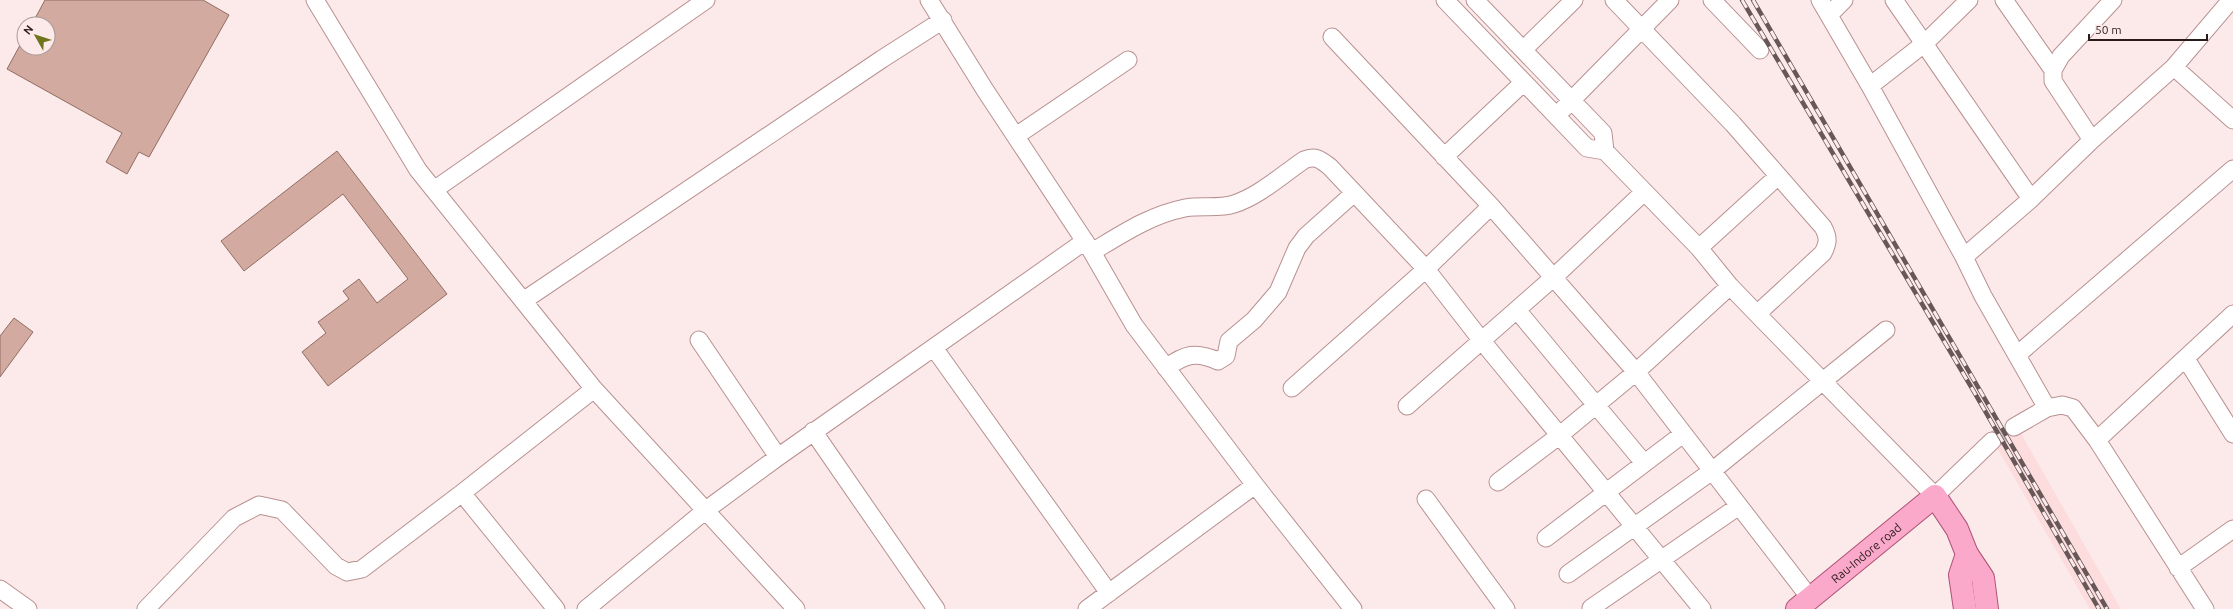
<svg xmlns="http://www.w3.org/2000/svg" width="2233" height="609" font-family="Ubuntu,sans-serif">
	<rect width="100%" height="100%" fill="#fceaea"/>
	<path fill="#fcdcdd" d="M2019,430L2121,609H2090L1996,446Z"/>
	<path fill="#d2aa9f" stroke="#916c62" d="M45,0H203L229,15L149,157L139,152L127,174L106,162L122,133L7,69L24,38V48H48V24H32Z
		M337,151L447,294L328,386L302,352L326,333L318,322L349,299L343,291L359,279L377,303L408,279L343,194L244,271L221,241Z
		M14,318L33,332L0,377V336Z"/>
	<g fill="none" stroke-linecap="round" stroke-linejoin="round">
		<path stroke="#d2c1c1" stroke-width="17" stroke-dasharray="17 8" stroke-linecap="butt" d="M1992,441L2014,427"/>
		<defs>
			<path id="minor" d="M315,0L418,170L594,389L796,609
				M929,0L985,90L1092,252L1134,325L1255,485L1353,609
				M1445,0L1587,148L1605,151L1699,248L1730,286L1757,314L1935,496L1992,441
				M1475,0L1603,133L1605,151
				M1614,0L1733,124L1823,227C1829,238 1828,243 1823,253L1757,314
				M1712,0L1760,50
				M1820,0L1870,86L1964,257
				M1894,0L2031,199
				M2004,0L2053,70
				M1829,15L1844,0
				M1332,37L1491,206L1636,372L1810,598
				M1524,49L1574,0
				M2174,67L2233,120
				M1870,86L1925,43L1969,0
				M1563,109L1670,0
				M1016,136L1128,60
				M2092,140L2174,67L2231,0
				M1444,157L1524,82
				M434,190L706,0
				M1699,248L1778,176
				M1092,252C1122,234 1150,215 1185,208C1201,205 1219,209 1234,204C1259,196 1282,175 1304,160C1316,155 1321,160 1330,167L1426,269L1482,341L1702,609
				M523,301L882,59L943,20
				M1517,310L1644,463
				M699,340L778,457
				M934,348L1109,593
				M2017,355L2233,169
				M2186,359L2233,434
				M1166,368C1185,354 1196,351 1218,361L1226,356L1229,341L1254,320L1278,292L1297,248L1306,236L1353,194
				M1292,388L1426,269L1491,206
				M1407,406L1554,277L1644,192
				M2047,408L1983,296L1964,257L2031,199L2092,140L2053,81V70L2061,56L2113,0
				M2014,427L2047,408L2062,405L2073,408L2097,440L2205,609
				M813,431L936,609
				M2097,440L2233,314
				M1498,482L1560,435L1636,372L1730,286
				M462,493L556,609
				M1426,499L1506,609
				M1546,538L1683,434
				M2178,568L2233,529
				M1568,574L1712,471L1886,330
				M0,589L28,609
				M1591,608L1739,506
				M146,609L234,518L259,505L282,510L336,566L347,572L362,569L462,493L594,389
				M586,609L706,510L778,457L1085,241
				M1087,609L1255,485"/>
			<g id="major">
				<path id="s1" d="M1797,609L1935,496L1957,529L1967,554L1983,578L1987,609"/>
				<path d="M1965,609L1960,575L1967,554"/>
			</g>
		</defs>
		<use href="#minor" stroke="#b99091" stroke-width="19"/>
		<use href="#major" stroke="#af5275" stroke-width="24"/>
		<use href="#minor" stroke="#fff" stroke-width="17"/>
		<use href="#major" stroke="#faa9ca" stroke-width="22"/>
		<defs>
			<path id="rail" d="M1742,0L1973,390L2099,609
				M1753,0L2107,609"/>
		</defs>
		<use href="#rail" stroke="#675757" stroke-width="4.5"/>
		<use href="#rail" stroke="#fceaea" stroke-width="3" stroke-dasharray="9" stroke-linecap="butt"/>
	</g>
	<g text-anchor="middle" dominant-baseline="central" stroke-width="3" stroke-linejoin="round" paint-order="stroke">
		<g font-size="12" fill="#2a1b1b" stroke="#fceaea">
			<text stroke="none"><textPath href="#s1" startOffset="89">Rau-Indore road</textPath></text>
		</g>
	</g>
	<g transform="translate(36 36) rotate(309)"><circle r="19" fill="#fceaea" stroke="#a89797"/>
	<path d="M0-3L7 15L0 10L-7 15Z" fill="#70741b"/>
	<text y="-6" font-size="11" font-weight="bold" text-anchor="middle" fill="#2a1b1b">N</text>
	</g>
	<path d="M2089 34v6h118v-6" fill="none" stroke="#2a1b1b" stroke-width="2"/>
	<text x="2095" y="34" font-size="12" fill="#2a1b1b" stroke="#fceaea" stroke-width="3" paint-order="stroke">50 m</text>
</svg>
